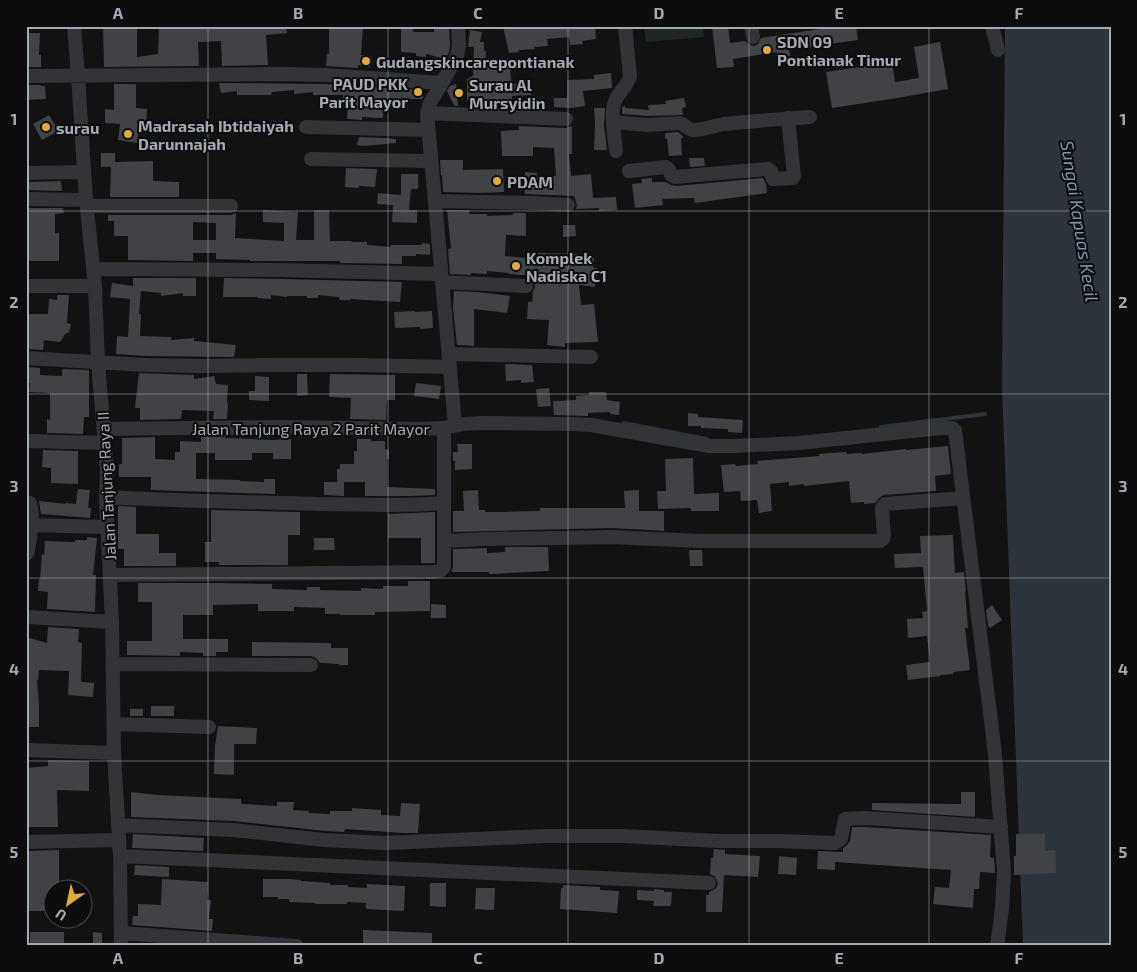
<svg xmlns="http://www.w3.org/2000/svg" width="1137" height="972" font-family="'Exo 2',sans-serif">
	<rect width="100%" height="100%" fill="#121213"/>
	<path fill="#1f2620" d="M644,26H703L704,37L646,42Z"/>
	<path fill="#2d343b" d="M1005,26H1111V946H1023L1002,386Z"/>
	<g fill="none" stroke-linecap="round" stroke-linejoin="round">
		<path stroke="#2d343b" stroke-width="4" d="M624,423L707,439
			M881,427L985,414"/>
	</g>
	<path fill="#414246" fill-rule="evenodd" d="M103,26H137V57L158,54L159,28L286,26L287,33L266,35L268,65L222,66L221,41L198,42L199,66L104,67Z
		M329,26H363L361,55L372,57L370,67L358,65V68L326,66L327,54H329Z
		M401,26H412L413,32H434V26H449L450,44L449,53L445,59L426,54V57L416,56V53L401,52Z
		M503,26H595L596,39L582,41L583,44L570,45L569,37L547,39L548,46L534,47L535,49L519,50V52L509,53Z
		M712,26H728L730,43L745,41L751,45L754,46L758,44L761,38L840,26H856L858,40L789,50L791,61L780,62V59L778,58L777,52L733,59L734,67L717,68Z
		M470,30L482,32L480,42H484V51H486L485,66H510L511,82H513V84L530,82L531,95L512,96V108L500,107V106H479V96L467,101V79L473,76L474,47H468Z
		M26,33H40L39,55H41V67H26Z
		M940,42L948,89L897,98L832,108L826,72L892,62L895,82L919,78L914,47Z
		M611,73L612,88L583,91L585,106L571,108L554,107V98H567V80L594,79V75Z
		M219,83L326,84L423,90V97L422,99H407L384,100L383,118L362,117V120L347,119L348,99H343V95H313V92L294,94V90L272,92L271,95H237V91L221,93Z
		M114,84H136V108L147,109L146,123L140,122L137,143L118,140L120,124L105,123V109L114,110Z
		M456,84L458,106L454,105L447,91L450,86Z
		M26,85H41V86H45L46,99L26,100Z
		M684,98L686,107L682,108L683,115L647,116L622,114V107L625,106V108L649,110L648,105L666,104L665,101Z
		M594,108H605L604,125L607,150H594L595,123Z
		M49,115L59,131L42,140L33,124Z
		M519,126L566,128L572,126V154H569L571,176L591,174L593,198L616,197L617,210L599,211V208L576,209L577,205L574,196L525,194V172L537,173L536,177L556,176L554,148L533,147V156H502L501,131L519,130Z
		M678,132L683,136V138H681L682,155L669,156L667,138L665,139V133Z
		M359,137L384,138L396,139V143L364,146L357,145Z
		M101,153H115V162L153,161V181L179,182V197H110L111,167H101Z
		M689,158H704L705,166L690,167Z
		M440,160H463V170L503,169L504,192L478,193L443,192L442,175H441Z
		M346,168L377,169L375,187L359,186V188L345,187Z
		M401,174H418V189H411L409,210H417V223L392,222L393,205L377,204L378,193L401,195Z
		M652,178V182H666L671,185L676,186L763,178L766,184L767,193L695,203L694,198L662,199L663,205L635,208L632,184L642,183L641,179Z
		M61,181L62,191L26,190V182Z
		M28,208H63L64,213L55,214V233H59V261H28V230H26V217H29Z
		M263,210L298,212L296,240H314V210H329L330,241H351L352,242H367V245L391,247V245H422V243L430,244V255L416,254V256H402V264L340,263V261H250V260L216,259V253H193V261L128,260V236H114V221H108V215H231L236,213L235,238L284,241V223L263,222ZM193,222L216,223V240H193Z
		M447,210H469V214H487V216L513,215V213H526V236L506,235L505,256L538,259V253L579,254V256L594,257L593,268H597L595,287L579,285L581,305L594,304L598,342L565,343V347L547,345L549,320L527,319L528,302H532L533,291L535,287L534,276L509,274V273L487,271V274L471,273V275L450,274L448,249L451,248Z
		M563,225H575L576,236L563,237Z
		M133,278H196V296H183V293L161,296V293L141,291L139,314H141L140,336L171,337V340L194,338V341L236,345L234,357L146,356L116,354L117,336L128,337L130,302V299L110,297L112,283L133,286Z
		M224,278L283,279L402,282L400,302L350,299V300H339V297L318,295V298H307V296H287V297L271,295V299L257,298V297H223Z
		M454,291L478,292L510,296L507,313L474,309V346L457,345L453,308Z
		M57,295H69L67,323L71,324L69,332L65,334L60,342L44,340L43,350L28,349V339L26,338V314H48L49,299L57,300Z
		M415,311V312L432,311L433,328L420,329V327L395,328L394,312Z
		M505,364L532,365L534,382L521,383V380L506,381Z
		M27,367L40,368V375L62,376V369L89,370V417H84L83,434L47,433V419L50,420V393L29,392L30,383H27Z
		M139,373L194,375V379L214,376L216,384L228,385L227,403H228L227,419H213L214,411L182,410L181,419L140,420V408H135Z
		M297,374H307L308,395L297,396Z
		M330,374L395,375V400H387L386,420L350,419L351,398L329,397Z
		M255,376L269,377V401L249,400V391H255Z
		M416,383L441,386L439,399L414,396Z
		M549,388L551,406L538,407L536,389Z
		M589,392H606L607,400L620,402L619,415L610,414V412L588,413V416H587L554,415L553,401L576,400V396L589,395Z
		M688,413L698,414V417L743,420L742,433L728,432V429L701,428V426H688Z
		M225,436V438L273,440L291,439V459H273V453H252V460H215V453H196V479L240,480V481L264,482V479H275V494L151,490V477H119V464H122V438L155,437V459L175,460V452H180V441L201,442V437Z
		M357,439H371V441H385V449L389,450V459H387V487L435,489V495L411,496H365V482H337V469H340V464H354V451H357Z
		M457,444H472V469L455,470V461H453V452H458Z
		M948,446L951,474L935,476L936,491L884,495L879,498L875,503L864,504V502L851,503L849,481L804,486V484L789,486V482L770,484L772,511L759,513L757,500L741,501L740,491L724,492L721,465L735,464L736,466L758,464L757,461L819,456V454L829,453L846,452L847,454L862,453V454L906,449V450Z
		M43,450L78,451V484L51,483V468L42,467Z
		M693,458L694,494L719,493V511H691V508L658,509L657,491H666L665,459Z
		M324,482H344V496L324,495Z
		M78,489L90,490L88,508H91L90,518L41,514L39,501L65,504V503L76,504Z
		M478,490L479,510H485V512H501L540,511V508H625L624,491L639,490V511H664V531L612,528L453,532V511H464L463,491Z
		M118,506L136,507V534H159V553H176V566H124V549H118Z
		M211,510L300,512V535H288V565H219V562H205V542H211Z
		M435,512V563H421V538H388V514Z
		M953,535L955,573L964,572L966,592L965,590L968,628H965L970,670L953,672V674L940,675V676L908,680L906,665L930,662L927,636L908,638L907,619L923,618L922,612L927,611L923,567L895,568L894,554L921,553L920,536Z
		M87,537L97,538L93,575H96L95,612L47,609L48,592L38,591L39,579H40L42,554L44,555L45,541L75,542V540H87Z
		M314,538H334L335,550H314Z
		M505,547H548L549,571L489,574V572H451L453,567V549L487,548V553L505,552Z
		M689,550H702L703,566H690Z
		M408,581H430V611L375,612V615H340V614H325V608L294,607V611H258V604L213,605V615H183V639H228V652H216V656H203V653L180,652V656L127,655V641H152V602H138V583H214L272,584V589L307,590V587H320V590L361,591V588L383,589V586H408Z
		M431,604L446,605V618H431Z
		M992,605L1002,620L990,628L988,625L986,610Z
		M48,627L79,629L78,642L82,643L81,682L94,683L93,697L68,695L69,671L39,670L38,680H37L39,705V727H26V637L47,643Z
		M252,642L331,643V648H348V665H339V664L320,663L316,658L311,656H252Z
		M151,706H174V716H151Z
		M130,709H143V716H130Z
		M218,726L257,728L256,744H234V775L214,774L215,746Z
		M48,760L89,761V791L57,790L58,827H26V768L48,766Z
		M131,792L158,795L241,799V804L277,806V802H294L293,810L309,811V813L330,814V811H352V808L381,810V815L400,816L401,803L420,804L418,833H404L345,829L344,832L325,831L234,821L131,817Z
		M961,792H975V817L872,810V803L961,804Z
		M852,827H866L991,835L990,857L994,858L995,873L980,872L979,889H974L973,908L933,904L935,887L949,888L951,870L835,862V870L817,869L818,851L843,852V848L846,846L850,841Z
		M133,834L204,838L203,851L132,848Z
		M1016,834H1045V851L1055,850L1056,873L1014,875V856H1016Z
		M714,849L725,850V854L760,856L758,877L724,875L722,912H706V895H709V892L713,890L716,888L718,884L716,879L714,876L710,874L711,858H713Z
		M59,850V890H52V911H27L26,851Z
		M779,856L797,858L796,875L778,874Z
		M135,865L169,867V877L134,875Z
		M162,879L208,882L207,900H211L209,919H213L212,931L132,925L133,916H138V904L161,905Z
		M263,879H288L301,880V881L330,883V885H348V887L367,888V884L405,886L404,911L366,909V903L347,902V904H315V903L289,902V899H278V897H263Z
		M430,883H446V907L430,906Z
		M563,885L600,887V890L619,891L617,913L560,909L561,888H563Z
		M476,888H495L494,910L475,909Z
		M654,889L664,890V892H672L671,906H653L654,901L637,900V890L654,891Z
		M363,930L432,933V946L363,945Z
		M30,932H64V946H30Z
		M93,932L102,933V943H93Z"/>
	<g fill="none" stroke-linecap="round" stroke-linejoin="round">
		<path stroke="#333438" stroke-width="14" d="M74,26L78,76L86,200L95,286L98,362L107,471L106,497L112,622L114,753L120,856L121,946
			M751,26L753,37
			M992,26L998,50
			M26,76L283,74L326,75L442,83L430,103L427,113L455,425
			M442,83L457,56L459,45L458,26
			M427,113L566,119
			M614,122L647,125L680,123C685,124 687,130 693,130C703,130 714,126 724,124C753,121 781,119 810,117
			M306,127L428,130
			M616,151C615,137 609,112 616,99C620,91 628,85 630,76L625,26
			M311,159L430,161
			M629,171L666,167L669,170L671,175L675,177L768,169L771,171L772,177L773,179L793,178L794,176L788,118
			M26,173L84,172
			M26,199L86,200
			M435,201L534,203L568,205
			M87,206H231
			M94,269L278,270L441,274
			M442,282L526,286
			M26,286H95
			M449,354L591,357
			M26,358L146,365L200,366L267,365H357L450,367
			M444,428L464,424L480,423L574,424L591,425L709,446H734L799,443L940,428H952L955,430L995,754L1004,872L1002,909L997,946
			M104,429L281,427L420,429L444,428V567L440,571L434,572L110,575
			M26,441L105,443
			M106,497C176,501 247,502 317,504C359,504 401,507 443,503
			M26,502L30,503C35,516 29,539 28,552L26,554
			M31,525L107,527
			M444,541L485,539L612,537L700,541H880L883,539L884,535L882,509L883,506L885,504L963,498
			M26,617L112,622
			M113,664L311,665
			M114,724L209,727
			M26,750L114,753
			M118,825L233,830L324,840L385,843L545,836H623L719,841H778L835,843L841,839L845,819L866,818L1001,827
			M26,842L119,840
			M120,856L709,883
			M121,933L297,946"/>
	</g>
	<path fill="none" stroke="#a5a9b2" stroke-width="1" stroke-opacity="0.55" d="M208,26V946M388,26V946M568,26V946M749,26V946M929,26V946M26,211H1111M26,394H1111M26,578H1111M26,761H1111"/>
	<g fill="#dfab3f" stroke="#0d0d0e" stroke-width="2">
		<circle cx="767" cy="50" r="5"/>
		<circle cx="366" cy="61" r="5"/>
		<circle cx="418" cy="92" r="5"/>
		<circle cx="459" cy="93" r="5"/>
		<circle cx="46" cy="127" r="5"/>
		<circle cx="128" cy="134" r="5"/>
		<circle cx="497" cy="181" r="5"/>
		<circle cx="516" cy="266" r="5"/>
	</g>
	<g text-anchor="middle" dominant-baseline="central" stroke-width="4" stroke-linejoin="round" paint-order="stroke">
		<g font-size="16" font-weight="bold" fill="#a5a9b2" stroke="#0d0d0e" text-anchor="start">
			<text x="777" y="41">SDN 09<tspan x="777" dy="18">Pontianak Timur</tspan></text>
			<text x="376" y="61">Gudangskincarepontianak</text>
			<text x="408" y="83" text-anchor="end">PAUD PKK<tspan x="408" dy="18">Parit Mayor</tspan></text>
			<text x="469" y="84">Surau Al<tspan x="469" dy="18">Mursyidin</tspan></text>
			<text x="138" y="125">Madrasah Ibtidaiyah<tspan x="138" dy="18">Darunnajah</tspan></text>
			<text x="56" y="127">surau</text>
			<text x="507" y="181">PDAM</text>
			<text x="526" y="257">Komplek<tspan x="526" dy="18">Nadiska C1</tspan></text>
		</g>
		<g font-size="16" fill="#a5a9b2" stroke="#0d0d0e">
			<text x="311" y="428">Jalan Tanjung Raya 2 Parit Mayor</text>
			<text transform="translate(106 486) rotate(-93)">Jalan Tanjung Raya II</text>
		</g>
		<g font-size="18" font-style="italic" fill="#7f95ab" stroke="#0d0d0e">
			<text transform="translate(1080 221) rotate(81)">Sungai Kapuas Kecil</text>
		</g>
	</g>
	<rect width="1137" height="972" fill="none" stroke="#0d0d0e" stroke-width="55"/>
	<g transform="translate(68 904) rotate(213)"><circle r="24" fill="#0d0d0e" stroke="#4a4b50"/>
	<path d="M0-4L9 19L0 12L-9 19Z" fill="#dfab3f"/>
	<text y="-8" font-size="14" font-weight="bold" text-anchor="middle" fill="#a5a9b2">U</text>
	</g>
	<rect x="28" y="28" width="1082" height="916" fill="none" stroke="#a5a9b2" stroke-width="2"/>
	<g font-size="16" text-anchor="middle" font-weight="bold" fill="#a5a9b2">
		<text x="118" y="19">A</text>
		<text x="298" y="19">B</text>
		<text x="478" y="19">C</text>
		<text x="659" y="19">D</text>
		<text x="839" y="19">E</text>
		<text x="1019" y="19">F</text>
		<text x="14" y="125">1</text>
		<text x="1123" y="125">1</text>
		<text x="14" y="308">2</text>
		<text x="1123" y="308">2</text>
		<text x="14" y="492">3</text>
		<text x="1123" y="492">3</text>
		<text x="14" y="675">4</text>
		<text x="1123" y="675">4</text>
		<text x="14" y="858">5</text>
		<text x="1123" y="858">5</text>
		<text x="118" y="964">A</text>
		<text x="298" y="964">B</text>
		<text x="478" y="964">C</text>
		<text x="659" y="964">D</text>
		<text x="839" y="964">E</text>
		<text x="1019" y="964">F</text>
	</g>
</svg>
